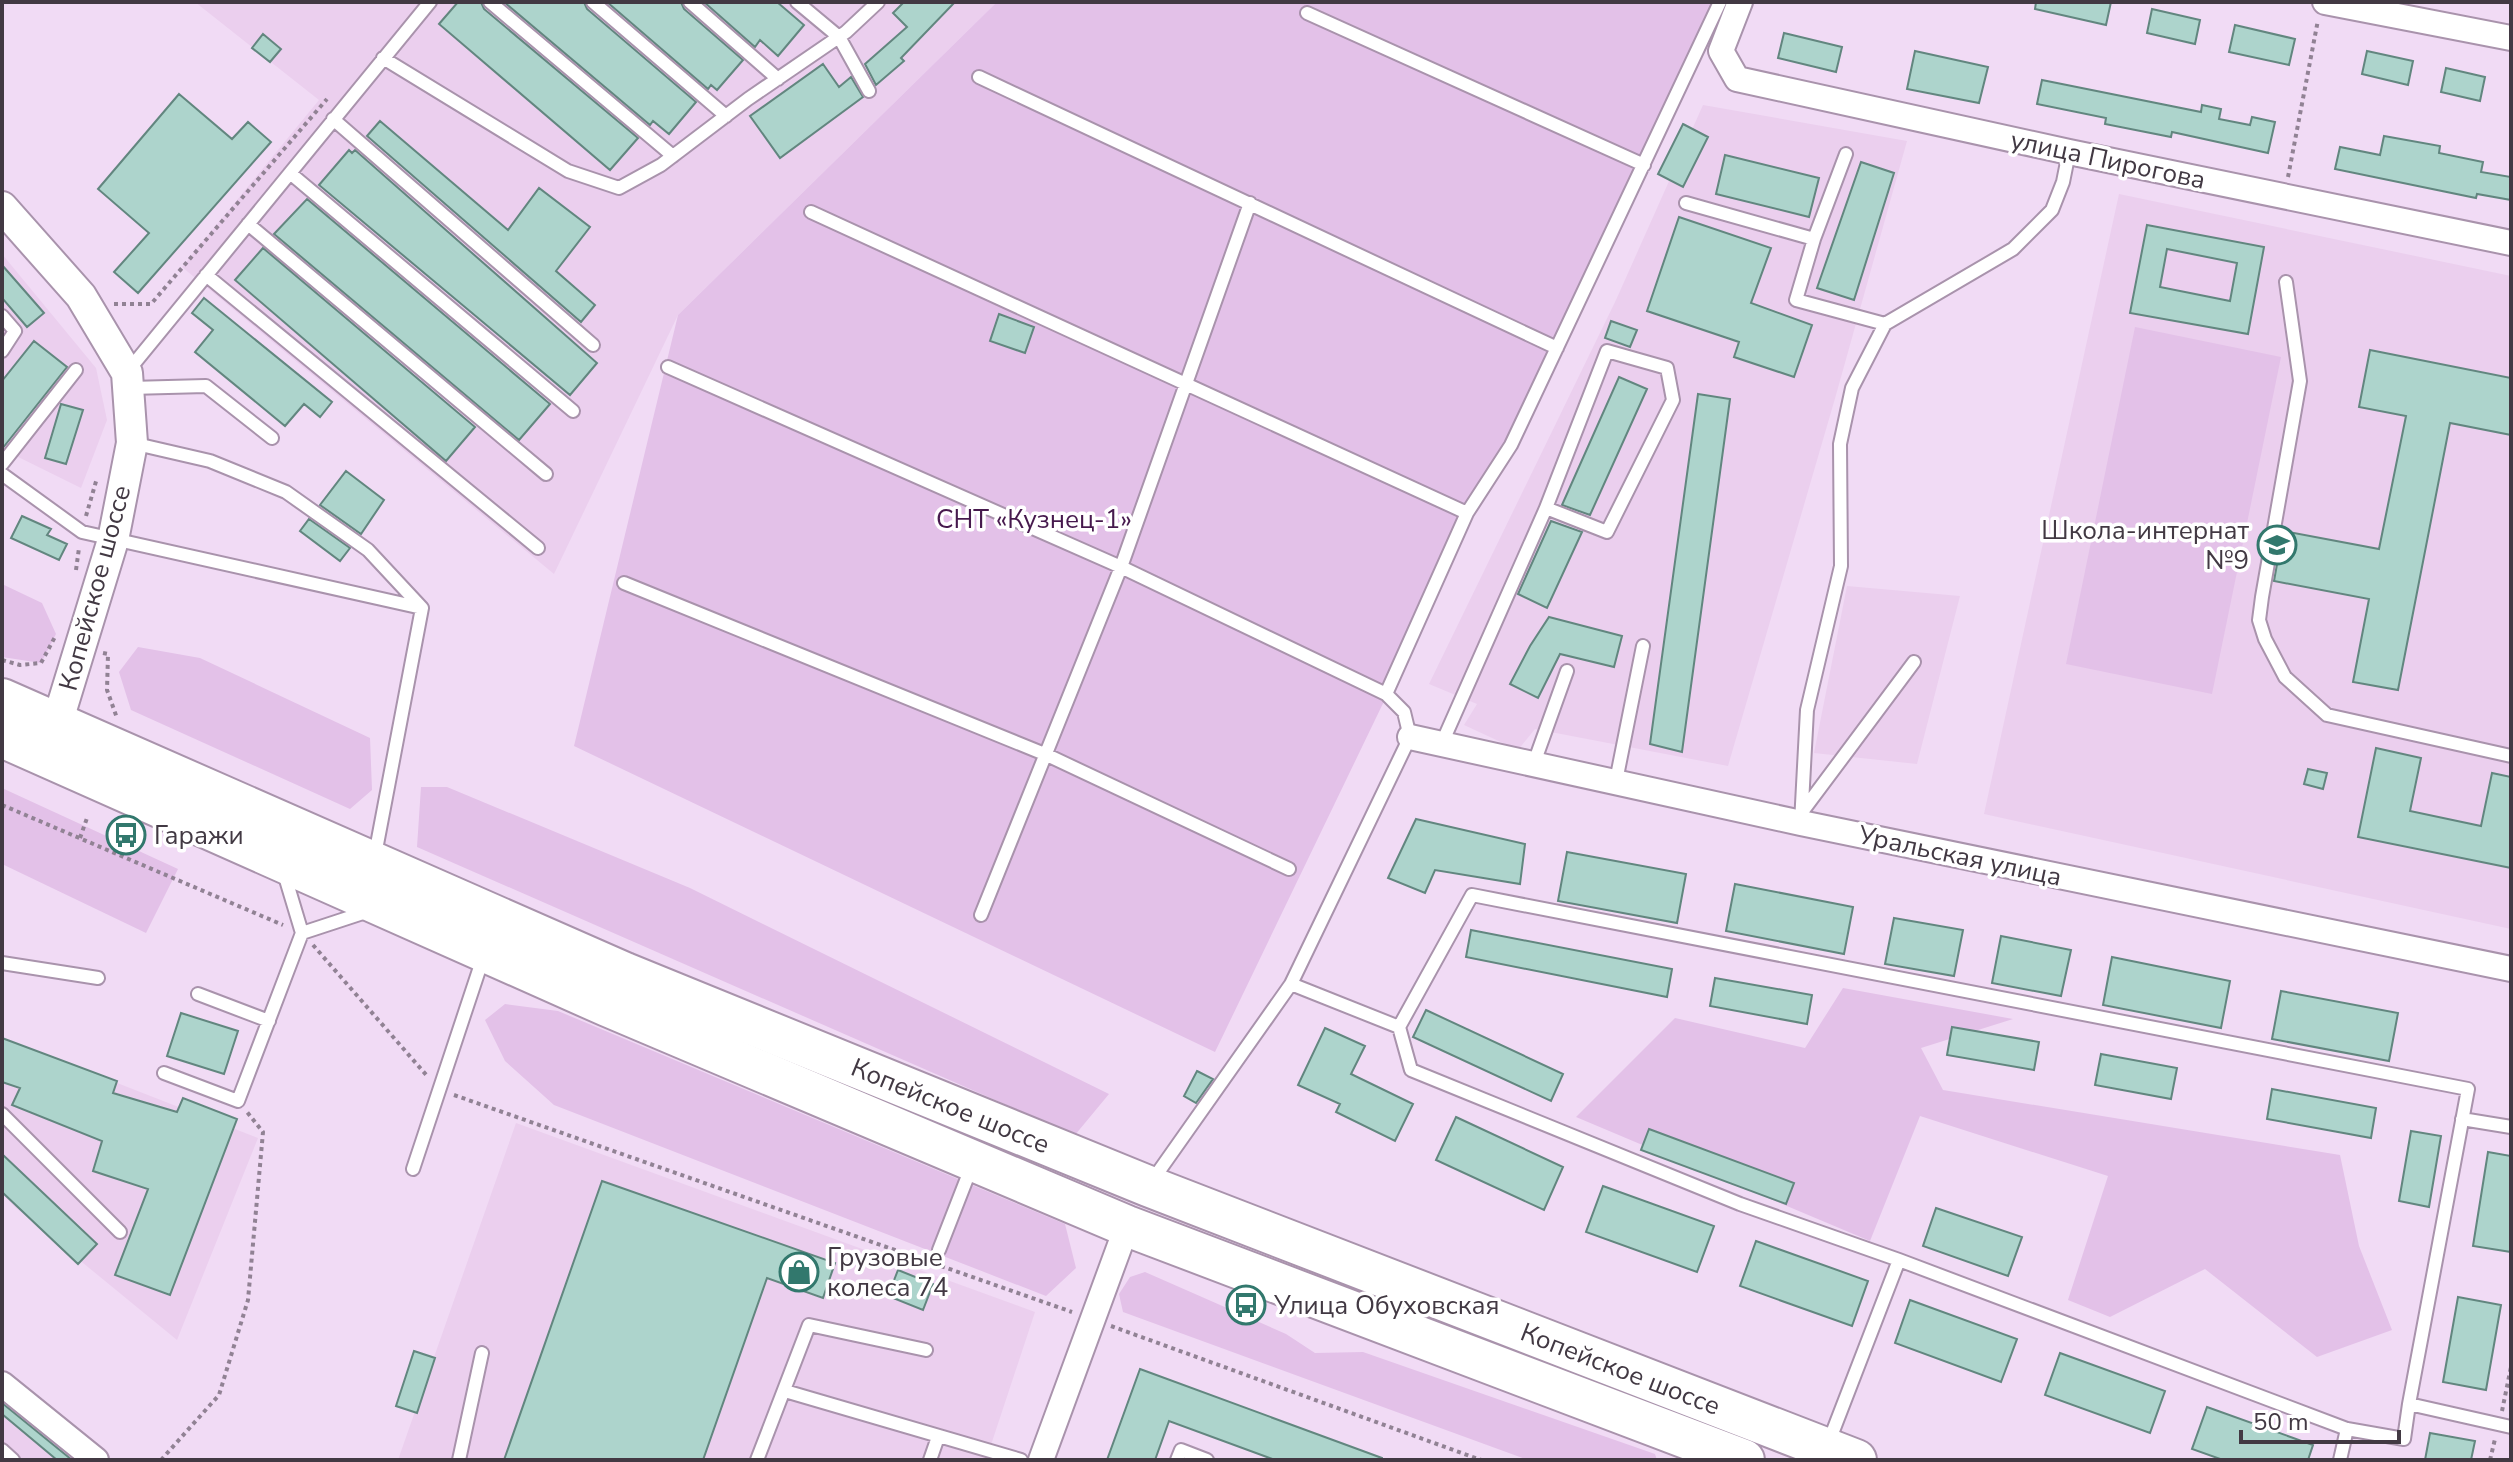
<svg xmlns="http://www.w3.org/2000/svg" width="2513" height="1462" font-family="'Nunito Sans',sans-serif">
	<rect width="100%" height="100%" fill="#f1dbf5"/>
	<path fill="#ebcfee" d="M195,2H997L678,315L554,574L182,267L319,100Z
		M1703,105L1907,141L1836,395L1728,766L1535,729L1518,750L1464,725L1477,704L1429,684L1616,300Z
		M2119,194L2511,276V929L1984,814Z
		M2,254L96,368L107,420L81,488L2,449Z
		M1847,586L1960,596L1917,764L1814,753Z
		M2,1038L258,1138L177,1340L16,1208L2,1194Z
		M516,1123L1035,1312L986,1460H398Z
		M2,1393L87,1460H2Z"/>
	<path fill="#e3c1e8" d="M997,2H1721L1215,1052L574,746L678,315Z
		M2135,327L2281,357L2212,694L2066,664Z
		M2,584L42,603L56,634L41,663L2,657Z
		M138,647L200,658L370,738L372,790L350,809L131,710L119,672Z
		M421,787H447L690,888L1109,1094L1075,1135L417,847Z
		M2,788L178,869L146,933L2,864Z
		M1843,988L2013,1019L1921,1048L1943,1090L2340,1155L2359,1246L2392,1330L2317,1357L2205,1269L2110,1317L2068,1300L2108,1176L1920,1116L1870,1241L1576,1117L1675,1018L1805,1048Z
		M505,1004L558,1011L1065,1224L1076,1268L1046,1296L554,1105L505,1061L485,1020Z
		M1145,1272L1286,1334L1315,1353L1363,1352L1655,1454L1657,1460H1528L1123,1312L1119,1294L1130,1277Z"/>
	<path fill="#add4cc" stroke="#62867f" stroke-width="2" fill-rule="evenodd" d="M458,2H481L484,9L638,138L610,170L439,24Z
		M504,2H584L587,9L696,102L669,134L653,121L650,125Z
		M607,2H681L684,9L743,60L717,90L711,85L708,89Z
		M704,2H777L804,25L778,56L760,40L755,47Z
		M904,2H955L901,58L904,61L876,85L865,64L907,27L893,13Z
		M2036,2H2111L2106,25L2035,9Z
		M2152,9L2200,20L2195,44L2147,33Z
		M2235,25L2295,39L2289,65L2229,52Z
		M1784,33L1842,47L1836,72L1778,58Z
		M263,34L281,49L270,62L252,48Z
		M1915,51L1988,67L1979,103L1907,89Z
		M2367,51L2413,61L2408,85L2362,74Z
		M823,64L839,87L851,77L863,97L780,158L750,116Z
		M2446,68L2485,77L2480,101L2441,92Z
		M2042,80L2201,112L2202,105L2221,109L2219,119L2250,125L2252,117L2275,122L2268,153L2172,132L2171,137L2105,124L2106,118L2037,104Z
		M179,94L232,139L248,122L271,142L138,293L114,272L149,233L98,189Z
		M380,121L508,230L539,188L590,227L556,271L595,305L581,322L367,136Z
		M1683,124L1708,137L1683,187L1658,174Z
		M2384,136L2440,146L2439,153L2483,162L2481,172L2511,177V200L2477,194L2476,198L2335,169L2340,147L2380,155Z
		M349,150L352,153L355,150L597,363L570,395L319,185Z
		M1725,155L1819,178L1809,217L1716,194Z
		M1861,162L1894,173L1854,300L1817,288Z
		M307,199L550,404L519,440L274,234Z
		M1679,217L1771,248L1751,303L1812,325L1794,377L1734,357L1739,342L1647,311Z
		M2147,225L2264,247L2248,334L2130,313ZM2167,249L2237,263L2230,301L2160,287Z
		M263,248L475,427L446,461L235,280Z
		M2,265L44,313L27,327L2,298Z
		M204,298L332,402L320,417L304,404L285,426L195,352L213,330L192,313Z
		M999,314L1034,327L1025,353L990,341Z
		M1611,321L1637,330L1630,347L1605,338Z
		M34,341L67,367L2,449V381Z
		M2370,350L2511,378V435L2450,423L2398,690L2353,682L2369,599L2274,581L2283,531L2379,549L2406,416L2359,407Z
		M1619,377L1647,389L1590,515L1562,505Z
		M1698,394L1730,399L1682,752L1650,744Z
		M61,404L83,410L66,464L45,458Z
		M346,471L384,500L361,534L320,505Z
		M22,516L51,529L47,535L67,544L59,560L11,538Z
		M309,519L350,548L340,561L300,531Z
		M1551,521L1582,532L1547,608L1518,594Z
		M1549,617L1622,636L1614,667L1560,654L1538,698L1510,684L1530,646Z
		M2376,748L2421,758L2410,811L2481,826L2492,773L2511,777V868L2358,837Z
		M2308,769L2327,773L2323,789L2304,784Z
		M1416,819L1525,844L1520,884L1435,870L1425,893L1388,878Z
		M1567,852L1686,874L1677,923L1558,901Z
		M1735,884L1853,907L1844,954L1726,931Z
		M1894,918L1963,930L1954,976L1885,964Z
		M1471,930L1672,969L1667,997L1466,957Z
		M2001,936L2071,950L2061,996L1992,983Z
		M2112,957L2230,981L2221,1028L2103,1005Z
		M1715,978L1812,995L1807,1024L1710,1006Z
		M2281,991L2398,1013L2389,1061L2272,1039Z
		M1426,1010L1563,1074L1551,1101L1413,1037Z
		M181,1013L238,1031L224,1074L167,1056Z
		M1952,1027L2039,1042L2034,1070L1947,1055Z
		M1325,1028L1365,1046L1351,1074L1413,1104L1395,1141L1336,1112L1340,1104L1298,1085Z
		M2,1038L117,1081L113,1093L177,1112L183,1098L237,1119L170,1295L115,1275L148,1189L93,1171L102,1141L12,1105L20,1088L2,1082Z
		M2101,1054L2177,1068L2171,1099L2095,1085Z
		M1197,1071L1213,1079L1196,1103L1184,1096Z
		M2272,1089L2376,1108L2371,1138L2267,1119Z
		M1456,1117L1563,1167L1544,1210L1436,1160Z
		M1649,1129L1794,1183L1786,1204L1641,1150Z
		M2411,1131L2441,1136L2429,1207L2399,1201Z
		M2488,1152L2511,1156V1252L2473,1246Z
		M2,1154L97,1244L78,1264L2,1192Z
		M602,1181L835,1263L823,1298L767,1278L703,1460H504Z
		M1603,1186L1714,1226L1697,1272L1586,1232Z
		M1936,1208L2022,1237L2008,1276L1923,1246Z
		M1756,1241L1868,1281L1852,1326L1740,1286Z
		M898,1270L933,1284L923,1310L888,1296Z
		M2458,1297L2501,1305L2486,1390L2443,1382Z
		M1910,1300L2017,1339L2001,1382L1895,1343Z
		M414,1351L435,1358L417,1413L396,1406Z
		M2060,1353L2165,1391L2150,1433L2045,1395Z
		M1140,1369L1382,1458V1460H1275L1169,1421L1155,1460H1107Z
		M2,1403L72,1460H57L2,1414Z
		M2207,1407L2313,1445L2308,1460H2223L2192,1449Z
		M2430,1433L2475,1441L2471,1460H2425Z"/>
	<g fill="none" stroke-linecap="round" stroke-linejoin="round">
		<defs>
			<path id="service" d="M490,2L673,156
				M593,2L726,116
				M690,2L778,79
				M797,2L839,37L869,91
				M1307,13L1644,165
				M383,58L568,171L619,188L661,165L748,99L846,32L878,2
				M979,77L1557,348
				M333,119L593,345
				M290,173L573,411
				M1686,203L1814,239L1796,300L1885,324
				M811,212L1467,513
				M248,224L546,474
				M1814,239L1846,154
				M206,275L538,548
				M2286,282L2300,381L2262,597L2259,620L2265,639L2285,677L2327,715L2511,756
				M2,316L15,331L2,351
				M668,367L1121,567L1386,694
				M128,371L430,2
				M130,388L206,386L272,438
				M132,443L210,461L286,492L368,550L422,608L375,855
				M2,464L76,370
				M2,474L82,532L422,608
				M624,583L1047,755L1289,869
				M1442,743L1546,508L1607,532L1673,400L1667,368L1607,351L1546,508
				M1534,763L1567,671
				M1616,781L1643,646
				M1802,812L1914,662
				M1801,823L1807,710L1841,566L1840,444L1852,388L1885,324L2013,249L2052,210L2063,182L2069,152
				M284,873L302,933L369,911
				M981,915L1121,567L1250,203
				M2,963L98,978
				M1291,984L1399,1027L1411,1070L1740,1204L1899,1260L2347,1429L2404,1439L2409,1404L2511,1427
				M198,994L269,1021
				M1399,1027L1472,895L2468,1089L2409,1404
				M164,1073L238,1101L302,933
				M2,1114L120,1232
				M2462,1119L2511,1127
				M413,1169L483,958
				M1152,1181L1291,984L1410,737L1404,712L1386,694L1467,513L1511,445L1720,2
				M939,1250L971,1168
				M785,1391L1021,1460
				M1828,1444L1899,1260
				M2,1450L13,1460
				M459,1460L482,1353
				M757,1460L809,1325L926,1350
				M930,1460L938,1437
				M1177,1460L1181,1450L1207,1460
				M2340,1460L2347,1429"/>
			<path id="minor" d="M1740,2L1721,51L1737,79L2069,152L2511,243
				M2325,2L2511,38
				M1410,737L1801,823L2511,969
				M2,1384L96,1460
				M1041,1460L1127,1226"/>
			<path id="tertiary" d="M2,207L81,296L127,373L132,443L113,540L57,723"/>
			<g id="primary">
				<path id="s1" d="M2,699L625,973L1148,1186L1856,1460"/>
				<path d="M2,737L607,1006L1127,1226L1744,1460"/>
			</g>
		</defs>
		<use href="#service" stroke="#a993ac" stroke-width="16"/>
		<use href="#minor" stroke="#a993ac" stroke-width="28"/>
		<use href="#tertiary" stroke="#a993ac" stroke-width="34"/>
		<use href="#primary" stroke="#a993ac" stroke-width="44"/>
		<path stroke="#918294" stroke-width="4" stroke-dasharray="4 4" stroke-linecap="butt" d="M2288,177L2318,20
			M114,304H151L327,99
			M86,516L97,478
			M76,570L79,548
			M103,653L108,654L107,690L117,718
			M2,660L20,665L41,663L56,635
			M2,805L283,925
			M80,838L87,818
			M313,945L428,1077
			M454,1095L929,1262
			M941,1266L1072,1312
			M1111,1326L1481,1460
			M2502,1411L2511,1367
			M161,1460L219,1395L248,1300L263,1132L247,1112
			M2490,1460L2495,1439"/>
		<use href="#service" stroke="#fff" stroke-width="12"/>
		<use href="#minor" stroke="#fff" stroke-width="24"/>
		<use href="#tertiary" stroke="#fff" stroke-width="30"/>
		<use href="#primary" stroke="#fff" stroke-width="40"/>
	</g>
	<defs>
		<symbol id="school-ring" viewBox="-11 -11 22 22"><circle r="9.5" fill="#fff" stroke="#32786d" stroke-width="1.5"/><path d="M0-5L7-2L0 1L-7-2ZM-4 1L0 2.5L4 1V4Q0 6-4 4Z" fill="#32786d"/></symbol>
		<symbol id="bus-ring" viewBox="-11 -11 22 22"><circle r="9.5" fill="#fff" stroke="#32786d" stroke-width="1.5"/><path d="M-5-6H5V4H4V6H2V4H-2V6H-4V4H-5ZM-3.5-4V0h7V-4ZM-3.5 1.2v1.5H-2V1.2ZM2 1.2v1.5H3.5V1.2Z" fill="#32786d"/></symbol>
		<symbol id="shop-ring" viewBox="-11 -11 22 22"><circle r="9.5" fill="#fff" stroke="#32786d" stroke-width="1.5"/><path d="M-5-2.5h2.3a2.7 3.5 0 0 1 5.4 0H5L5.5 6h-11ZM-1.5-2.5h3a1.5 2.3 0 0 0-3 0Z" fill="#32786d"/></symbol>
	</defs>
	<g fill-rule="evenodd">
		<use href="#school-ring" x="2255" y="523" width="44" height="44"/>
		<use href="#bus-ring" x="104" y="813" width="44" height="44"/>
		<use href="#shop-ring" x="777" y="1250" width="44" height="44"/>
		<use href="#bus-ring" x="1224" y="1283" width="44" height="44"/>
	</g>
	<g text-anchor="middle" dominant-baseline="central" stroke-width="7" stroke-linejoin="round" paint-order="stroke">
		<g font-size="26" fill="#423943" stroke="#fff">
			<text transform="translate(2108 160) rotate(12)">улица Пирогова</text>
			<text transform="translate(95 588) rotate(-75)">Копейское шоссе</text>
			<text transform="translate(1960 856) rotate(12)">Уральская улица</text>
			<text stroke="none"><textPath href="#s1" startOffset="1032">Копейское шоссе</textPath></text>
			<text stroke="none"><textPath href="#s1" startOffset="1752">Копейское шоссе</textPath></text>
		</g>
		<g font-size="26" fill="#46194d" stroke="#fff">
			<text x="1034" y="519">СНТ «Кузнец-1»</text>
		</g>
		<g font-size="26" fill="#423943" stroke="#fff" text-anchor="start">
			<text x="2249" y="530" text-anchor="end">Школа-интернат<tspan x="2249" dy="30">№9</tspan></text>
			<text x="154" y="835">Гаражи</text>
			<text x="827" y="1257">Грузовые<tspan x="827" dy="30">колеса 74</tspan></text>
			<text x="1274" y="1305">Улица Обуховская</text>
		</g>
	</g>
	<rect width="2513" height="1462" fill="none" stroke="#423943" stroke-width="8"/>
	<path d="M2241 1430v12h158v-12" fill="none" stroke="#423943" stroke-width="4"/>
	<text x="2253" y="1430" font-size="24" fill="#423943" stroke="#ffffff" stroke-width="6" paint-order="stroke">50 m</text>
</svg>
